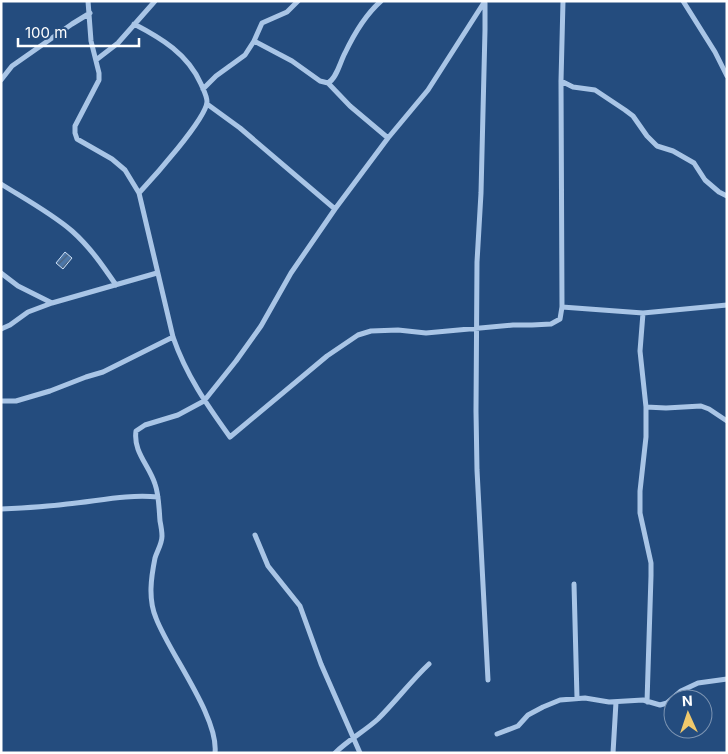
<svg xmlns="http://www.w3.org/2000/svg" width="728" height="754" font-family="Inter,sans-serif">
	<defs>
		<pattern id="building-hatch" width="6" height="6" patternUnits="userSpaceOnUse" patternTransform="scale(1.25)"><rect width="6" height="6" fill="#4c76a7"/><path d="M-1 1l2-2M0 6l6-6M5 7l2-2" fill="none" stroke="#4c617a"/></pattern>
	</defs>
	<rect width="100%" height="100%" fill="#244c7e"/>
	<path fill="url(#building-hatch)" stroke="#ccdff5" d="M65,252L72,258L63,269L56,263Z"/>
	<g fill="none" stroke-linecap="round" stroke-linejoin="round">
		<path stroke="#a9c5e6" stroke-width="5" d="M88,1L91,41L99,73V80L75,126V133L77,139L112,159L125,170L139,193L173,337C186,375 207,405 230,437L327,356L358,335L371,331L398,330L426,333L513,325H532L551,324L560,319L562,307L561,81L563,1
			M683,1L715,52L727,76
			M485,3V30L481,193L477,262L476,411L477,470L488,680
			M134,24C161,38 188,54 201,84C203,89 207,96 207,102C206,119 152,179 139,193
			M254,41L292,61L320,81L328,83L350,106L388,138
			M96,60L118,43L155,1
			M1,80L12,66L72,24L90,13
			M561,81L573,87L595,90L625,110L633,116L647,136L657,146L673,151L694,163L705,180L719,192L727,196
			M328,83C337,78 340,62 345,53C354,34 365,15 381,1
			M203,89L216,76L245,55L254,41L262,23L287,12L298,1
			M207,104L240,128L335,209
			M1,184C25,199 51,213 72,231C90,247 103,266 116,285
			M1,273L18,286L52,303
			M562,307L643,313L727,305
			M643,313L640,351L646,407V437L640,491V513L651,563V576L647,702
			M1,329L10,325L28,312L52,303L157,273
			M1,401H16L50,391L86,377L103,372L173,337
			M646,407L666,408L701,406L709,409L727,421
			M1,509C23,508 45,507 67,504C98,501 127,494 158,497
			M255,535L268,566L300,606L321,664L360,753
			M574,584L577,698
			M497,734L518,726L528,715L543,707L560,700L585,698L609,702L643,700L660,705L667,703L681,691L698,683L727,679
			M215,753C219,717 169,653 156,618C148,599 151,578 155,558C157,551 162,544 162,536C162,531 161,526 160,521C159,509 159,495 155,484C149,465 133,452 136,431L145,425L178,415L204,401L236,361L261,326L291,273L335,209L388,138L428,90L485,1
			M335,753C348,740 365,731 378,719C396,701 411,681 429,664
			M613,753L616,702"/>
	</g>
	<rect width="728" height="754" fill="none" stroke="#ffffff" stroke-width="5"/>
	<g transform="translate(688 714) rotate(357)"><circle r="24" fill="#244c7e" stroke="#7c94b2"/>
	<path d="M0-4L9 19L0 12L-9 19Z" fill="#f0c96c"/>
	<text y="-8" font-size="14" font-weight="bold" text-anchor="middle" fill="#ffffff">N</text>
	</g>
	<path d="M18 38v8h121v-8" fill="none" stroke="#ffffff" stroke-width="2.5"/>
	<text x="25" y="38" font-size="15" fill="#ffffff" stroke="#244c7e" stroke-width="4" paint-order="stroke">100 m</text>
</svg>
